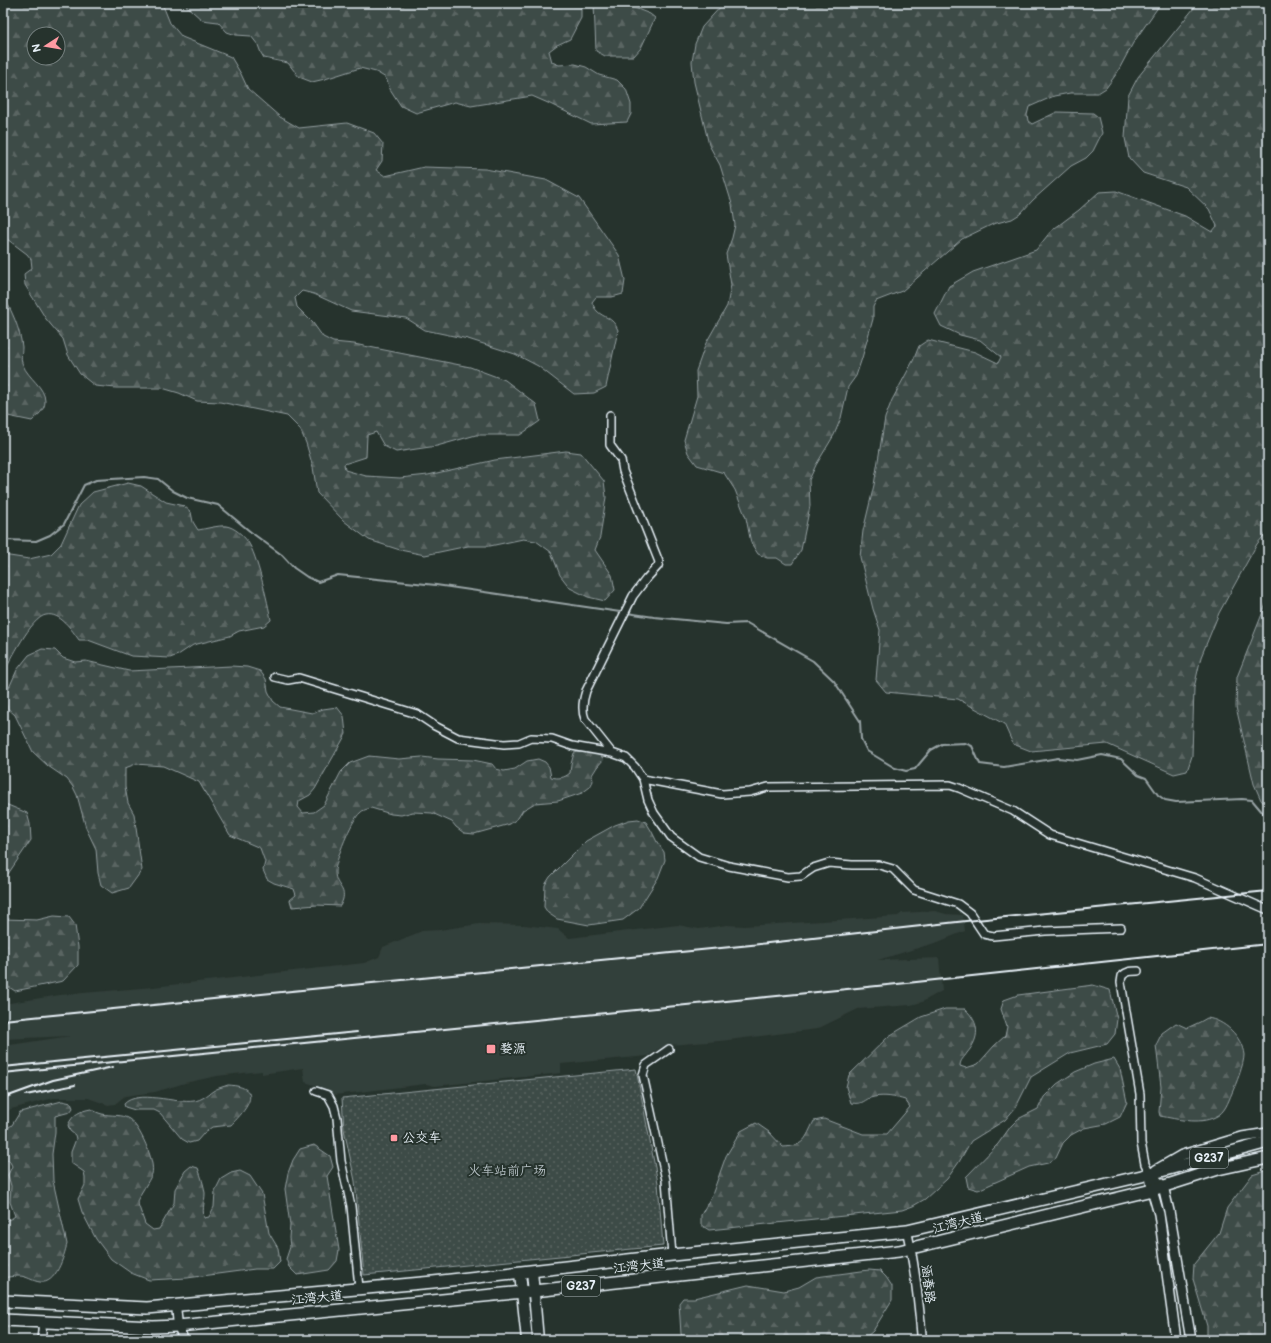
<svg xmlns="http://www.w3.org/2000/svg" width="1271" height="1343" font-family="'Balsamiq Sans','LXGW WenKai TC',sans-serif">
	<defs>
		<pattern id="grass-dots" width="8" height="8" patternUnits="userSpaceOnUse"><rect width="8" height="8" fill="#3e4b47"/><path d="M2 2h.1M6 6h.1" fill="none" stroke="#5a6562" stroke-width="1.8" stroke-linecap="round"/></pattern>
		<pattern id="forest-firs" width="22" height="20" patternUnits="userSpaceOnUse"><rect width="22" height="20" fill="#3e4b47"/><path d="M5 1l3.5 6h-7zM16 11l3.5 6h-7z" fill="#5a6562"/></pattern>
	</defs>
	<rect width="100%" height="100%" fill="#26332d"/>
	<filter id="ink" filterUnits="userSpaceOnUse"><feTurbulence type="fractalNoise" baseFrequency=".025" numOctaves="2"/><feDisplacementMap in="SourceGraphic" scale="8" xChannelSelector="R" yChannelSelector="G"/><feConvolveMatrix kernelMatrix="1 2 1 2 8 2 1 2 1" color-interpolation-filters="sRGB"/></filter>
	<g filter="url(#ink)">
		<path fill="#333f3a" d="M935,911L946,914L963,915L965,931L938,942L878,960L939,958L942,991L922,1002L911,1005L858,1009L817,1029L720,1041L670,1045L660,1048L648,1056L561,1064V1073L435,1086L426,1084L334,1095L326,1089L305,1082L303,1068L262,1074V1071L217,1076L185,1083L155,1092L125,1096L115,1104L108,1105L88,1098H54L11,1109L3,1114V1046L70,1036L3,1039V1004L60,995L153,987L364,963L379,957L383,947L422,931L439,930L479,924L524,925L558,929L569,938L678,925L699,929L727,925L744,926L898,916L902,913Z"/>
		<path fill="url(#grass-dots)" stroke="#939ea0" d="M636,1069L658,1183L663,1246L364,1275L355,1181L344,1129L342,1098Z"/>
		<path fill="url(#forest-firs)" stroke="#939ea0" fill-rule="evenodd" d="M3,3H162L170,23L182,37L231,57L241,74L248,89L280,117L299,128L347,123L374,133L383,144L382,161L376,170L385,176L424,167L485,169L546,180L579,198L619,255L625,280L623,294L612,297H596L592,302C593,305 595,309 597,311C605,319 612,316 618,330L606,387L594,393L574,394L538,366L515,354L468,339L425,330L406,318L351,311L314,294L302,291L295,298L297,307L313,323L323,337L333,342L354,344L470,367L505,380L536,404L540,421L520,435H476L437,446L396,452L384,446L376,432L367,435L366,457L344,464L345,470L366,476L400,478L428,475L495,460L566,451L581,453L604,481L606,497L600,537L595,550L612,575L615,590L605,601L588,597L570,588L560,575L551,552L536,541L523,539L490,546H468L425,555L400,550L369,540L344,521L317,493L313,467L306,443L300,429L287,416L220,402L197,401L179,393L162,388H116L95,386L80,374L68,355L63,339L46,319L25,285L24,274L32,268L31,259L27,254L3,236ZM34,34H58V58H34Z
			M183,3H584L581,7V18L570,39L557,45L549,51L552,62L559,65L575,64L586,67L599,75L617,80L626,89L631,104V114L627,122L591,124L548,103L532,96L471,106L455,102L416,113L401,106L390,89L386,78L376,72L360,68L325,79L312,82L299,77L288,63L264,58L261,53L258,45L251,36L236,35L227,32L218,22L202,20Z
			M594,3H622L650,14L655,18L641,48L634,56H605L596,51Z
			M724,3H1161L1133,43L1117,73L1106,88L1098,93H1070L1054,96L1029,107L1027,115L1028,121L1032,124L1057,112L1093,113L1098,117L1102,133L1093,151L1086,158L1071,166L1033,200L1020,214L1012,219L993,224L962,239L902,291L876,301L873,307V319L862,358L856,376L848,387L841,418L834,435L816,465L809,480L810,506L801,550L792,564H786L777,558H767L758,554L751,543L746,518L735,490L724,473L697,465L688,453L684,440L697,396L696,371L706,343L727,306L731,285L726,254L732,238L735,225L732,204L720,165L709,145L694,82L692,62L695,44L702,27Z
			M1198,3H1268V531L1257,544L1219,613L1201,657L1194,688L1192,756L1187,771L1174,774L1107,744L1031,751L1013,744L1004,724L958,699L886,692L876,680L880,630L873,609L860,557L863,531L874,485L885,418L892,400L913,361L919,346L928,340L975,352L998,363L1001,357L980,340L960,335L941,326L935,314L949,286L973,272L1036,250L1051,231L1079,210L1099,192L1116,191L1185,216L1212,232L1217,226L1209,209L1186,187L1143,173L1129,158L1125,138L1128,96L1138,77Z
			M3,295C12,312 20,328 22,347C22,353 20,360 23,365C28,378 45,387 45,401C45,410 38,415 32,421L3,415Z
			M128,483L141,486L166,502L184,506L191,512L193,522L198,530C205,529 219,525 226,526C234,527 243,535 248,542C257,555 268,603 271,620L264,626L239,631L230,636L193,645L178,655L170,658L131,656L88,640H79C72,630 60,612 46,615C31,617 10,662 3,674V555L29,559L51,554L61,544L79,505L93,492Z
			M1268,599V808L1261,800L1254,784L1236,707L1237,677Z
			M42,649L55,650L63,658L75,662L86,661L129,671L231,666L247,667L260,671L266,679L268,691L273,701L280,707L312,713L323,709L337,707L344,716L346,734L315,789L310,795L299,801L298,807L303,813L314,812L324,805L341,772L350,763L369,756L399,759L422,757L438,759L473,760L492,764L496,769L504,771L515,769L527,761L538,759L545,762L549,767L551,777C559,779 564,778 570,773L571,764L574,753C582,751 598,752 604,759L597,767L592,775L593,781L590,787L582,793L558,801L535,803L523,810L518,818L510,824L474,834L464,833L456,827L452,822L432,813L413,812L401,815L391,814L371,808C368,809 362,810 360,813C352,819 335,861 335,872C335,888 350,888 340,906L317,905L292,907L290,900L296,895L294,889L274,883L267,879L263,870L265,862L260,848L230,835L199,782L163,766L136,764L125,768V787L128,803L134,814L142,870L129,888L112,893L101,885L98,873L96,849L86,828L77,795L73,787L67,779L48,766L33,752L15,715L3,704V701L17,670L29,655Z
			M3,803L27,813L30,824L31,840L8,874L3,878Z
			M638,819L646,822L652,832L657,842L664,852L665,860L658,878L639,908L623,920L589,925L557,919L548,913L544,907L545,885L550,877L586,841L615,825L629,820Z
			M54,916L69,917L75,925L78,947V965L63,981L15,991L3,983V919L37,920Z
			M1093,985L1110,990L1117,1019L1115,1034L1107,1044L1070,1053L1031,1077L1016,1107L1005,1120L971,1141L959,1162L947,1179L925,1199L913,1206L902,1210L709,1230L701,1225V1215L712,1195L726,1156L741,1131L756,1123L769,1132L783,1147C805,1146 805,1139 814,1121L824,1119L863,1134H887L910,1107L905,1100C895,1097 885,1095 874,1097C863,1099 865,1105 851,1103L846,1087L849,1075L889,1036L921,1017L945,1009H965C980,1023 980,1038 967,1053C964,1058 960,1060 960,1066L966,1068L978,1064L994,1046L1005,1036L1007,1027L1001,1009L1004,1000L1018,995Z
			M1207,1018C1224,1020 1242,1036 1244,1055C1244,1064 1236,1084 1232,1093C1228,1102 1225,1113 1215,1117C1199,1125 1177,1119 1160,1116L1159,1112L1161,1087L1156,1045L1162,1033L1176,1023L1187,1028L1200,1022Z
			M1114,1059L1120,1069L1127,1102L1120,1117L1106,1124L1084,1128L1071,1135L1063,1143L1056,1158L1048,1163L1029,1167L978,1190L968,1187L966,1177L998,1144L1011,1126L1018,1119L1038,1109L1044,1097L1057,1084L1075,1072L1094,1064Z
			M228,1085C265,1087 247,1109 231,1125L212,1127L204,1133L197,1141L189,1143L182,1139L160,1113L154,1110H135L125,1107L124,1104C138,1089 176,1104 194,1101C202,1100 207,1095 213,1091C217,1088 223,1087 228,1085Z
			M62,1101L71,1103L73,1108L70,1112L55,1116V1132L52,1154L53,1181L67,1244C64,1256 56,1285 40,1282C32,1281 27,1276 19,1276C14,1276 8,1277 3,1278V1222C7,1219 11,1220 15,1216L10,1202L11,1186L8,1175L12,1166L9,1160H3V1131L12,1125L20,1112Z
			M91,1109C94,1111 98,1113 102,1114C111,1116 121,1114 129,1119C139,1125 156,1162 152,1174C148,1183 141,1192 137,1201L145,1224L153,1230L159,1229L174,1203L175,1189L185,1171L191,1166L198,1168C201,1176 204,1185 205,1193C205,1202 202,1207 204,1218L209,1217L214,1207L215,1191L221,1179L231,1173L240,1171L250,1176L262,1194L269,1233L278,1248L280,1262L273,1269H255L187,1278L149,1280L131,1273L111,1259L96,1239L82,1212L78,1199L85,1185V1177L84,1172L71,1163V1152L76,1139L75,1135L70,1131L68,1125C73,1114 80,1111 91,1109Z
			M314,1145L330,1156L333,1167L327,1176L339,1250L337,1261L329,1270L297,1275L289,1267L286,1259L290,1247L289,1238L290,1225L285,1189L288,1173L293,1160L300,1149Z
			M1268,1170V1340H1207V1326L1193,1279L1194,1264L1219,1233L1227,1208L1252,1175Z
			M869,1270L880,1271L886,1277L892,1286V1300L873,1331L865,1338V1340H685L681,1334L679,1303L683,1298H694L748,1285L784,1291L799,1287L816,1277Z"/>
		<g fill="none" stroke-linecap="round" stroke-linejoin="round">
			<path stroke="#98a3a5" stroke-width="2" d="M3,540L36,541L50,535L64,524L84,485L96,480L144,477L158,479L173,491L187,498L218,505L252,533L282,555L294,568L307,577L318,582L338,575L436,585L654,617L726,624L747,623L813,661L834,681L860,721L861,739L867,751L895,768L906,771L915,769L931,750L942,744L965,743L972,746L980,764L1004,767L1058,758L1077,760L1102,755L1121,759L1138,775L1146,778L1158,795L1165,800L1176,802L1242,799L1252,800L1268,819"/>
			<defs>
				<path id="minor" d="M610,415V445L621,460L623,471L659,562L658,566L646,579L633,596L586,691C583,700 581,709 585,719L612,753L626,758L635,767L643,779L648,800L654,813L671,837L699,857L729,866L788,877L801,876L813,868L829,863L852,865H879L893,869L914,890L958,904L970,913L984,934L993,936L1045,931L1121,928
					M275,677L288,680L299,678L417,714L435,726L458,738L504,744L519,743L531,738L552,739L572,746L612,753
					M643,779L722,794L750,792L768,787L950,785L959,788L1013,811L1050,835L1195,878L1268,910
					M1138,971C1131,971 1127,971 1122,976L1121,982L1140,1094L1141,1143L1145,1164L1150,1174
					M669,1049L646,1065L643,1075L666,1180L672,1255
					M316,1091L328,1095L334,1106L337,1118L341,1161L351,1206L359,1288
					M41,1340L43,1322"/>
				<path id="tertiary" d="M907,1231C915,1267 919,1303 922,1340
					M176,1305L178,1326L184,1340"/>
				<path id="secondary" d="M1156,1170L1182,1155L1242,1137L1268,1133
					M1150,1174L1163,1186L1169,1211L1191,1340
					M1150,1174L1152,1190L1159,1214L1176,1340"/>
				<path id="primary" d="M532,1271L538,1340
					M520,1273L527,1340"/>
				<path id="trunk" d="M3,1301L147,1308L433,1282L672,1255L907,1231L1150,1174L1268,1142
					M3,1320L153,1327L178,1326L534,1291L899,1251L1152,1190L1218,1169L1268,1158"/>
			</defs>
			<use href="#minor" stroke="#e8f1f8" stroke-width="10"/>
			<use href="#tertiary" stroke="#e8f1f8" stroke-width="11"/>
			<use href="#secondary" stroke="#e8f1f8" stroke-width="12"/>
			<use href="#primary" stroke="#e8f1f8" stroke-width="13"/>
			<use href="#trunk" stroke="#e8f1f8" stroke-width="14"/>
			<use href="#minor" stroke="#26332d" stroke-width="7"/>
			<use href="#tertiary" stroke="#26332d" stroke-width="8"/>
			<use href="#secondary" stroke="#26332d" stroke-width="9"/>
			<use href="#primary" stroke="#26332d" stroke-width="10"/>
			<use href="#trunk" stroke="#26332d" stroke-width="11"/>
			<path stroke="#e8f1f8" stroke-width="2" d="M3,1020L751,945L966,921L1268,891
				M3,1067L357,1032
				M3,1073L907,983L1268,944
				M26,1095L75,1085
				M3,1098L53,1080L113,1067"/>
		</g>
	</g>
	<g fill="#ff9aa2" stroke="#26332d" stroke-width="1.5">
		<rect x="486" y="1044" width="10" height="10" rx="2"/>
		<rect x="390" y="1134" width="8" height="8" rx="2"/>
	</g>
	<g text-anchor="middle" dominant-baseline="central" stroke-width="4" stroke-linejoin="round" paint-order="stroke">
		<g fill="#26332d" stroke="#aeb8bb" stroke-width="1">
			<rect x="1190" y="1148" width="38" height="20" rx="3"/>
			<rect x="562" y="1276" width="38" height="20" rx="3"/>
		</g>
		<g font-size="12" font-weight="bold" fill="#e8f1f8">
			<text x="1209" y="1158">G237</text>
			<text x="581" y="1286">G237</text>
		</g>
		<g font-size="13" fill="#e8f1f8" stroke="#26332d" text-anchor="start">
			<text x="500" y="1049">婺源</text>
			<text x="402" y="1138">公交车</text>
		</g>
		<g font-size="13" fill="#b5bfc3" stroke="#26332d">
			<text x="507" y="1171">火车站前广场</text>
		</g>
		<g font-size="13" fill="#e8f1f8" stroke="#26332d">
			<text transform="translate(958 1223) rotate(-14)">江湾大道</text>
			<text transform="translate(639 1266) rotate(-6)">江湾大道</text>
			<text transform="translate(928 1284) rotate(83)">涵春路</text>
			<text transform="translate(317 1298) rotate(-5)">江湾大道</text>
		</g>
	</g>
	<rect width="1271" height="1343" fill="none" stroke="#26332d" stroke-width="16"/>
	<rect x="8" y="8" width="1255" height="1327" fill="none" stroke="#e8f1f8" stroke-width="1.5" filter="url(#ink)"/>
	<g transform="translate(46 46) rotate(258)"><circle r="19" fill="#26332d" stroke="#747f7e"/>
	<path d="M0-3L7 15L0 10L-7 15Z" fill="#ff9aa2"/>
	<text y="-6" font-size="11" font-weight="bold" text-anchor="middle" fill="#e8f1f8">N</text>
	</g>
</svg>
